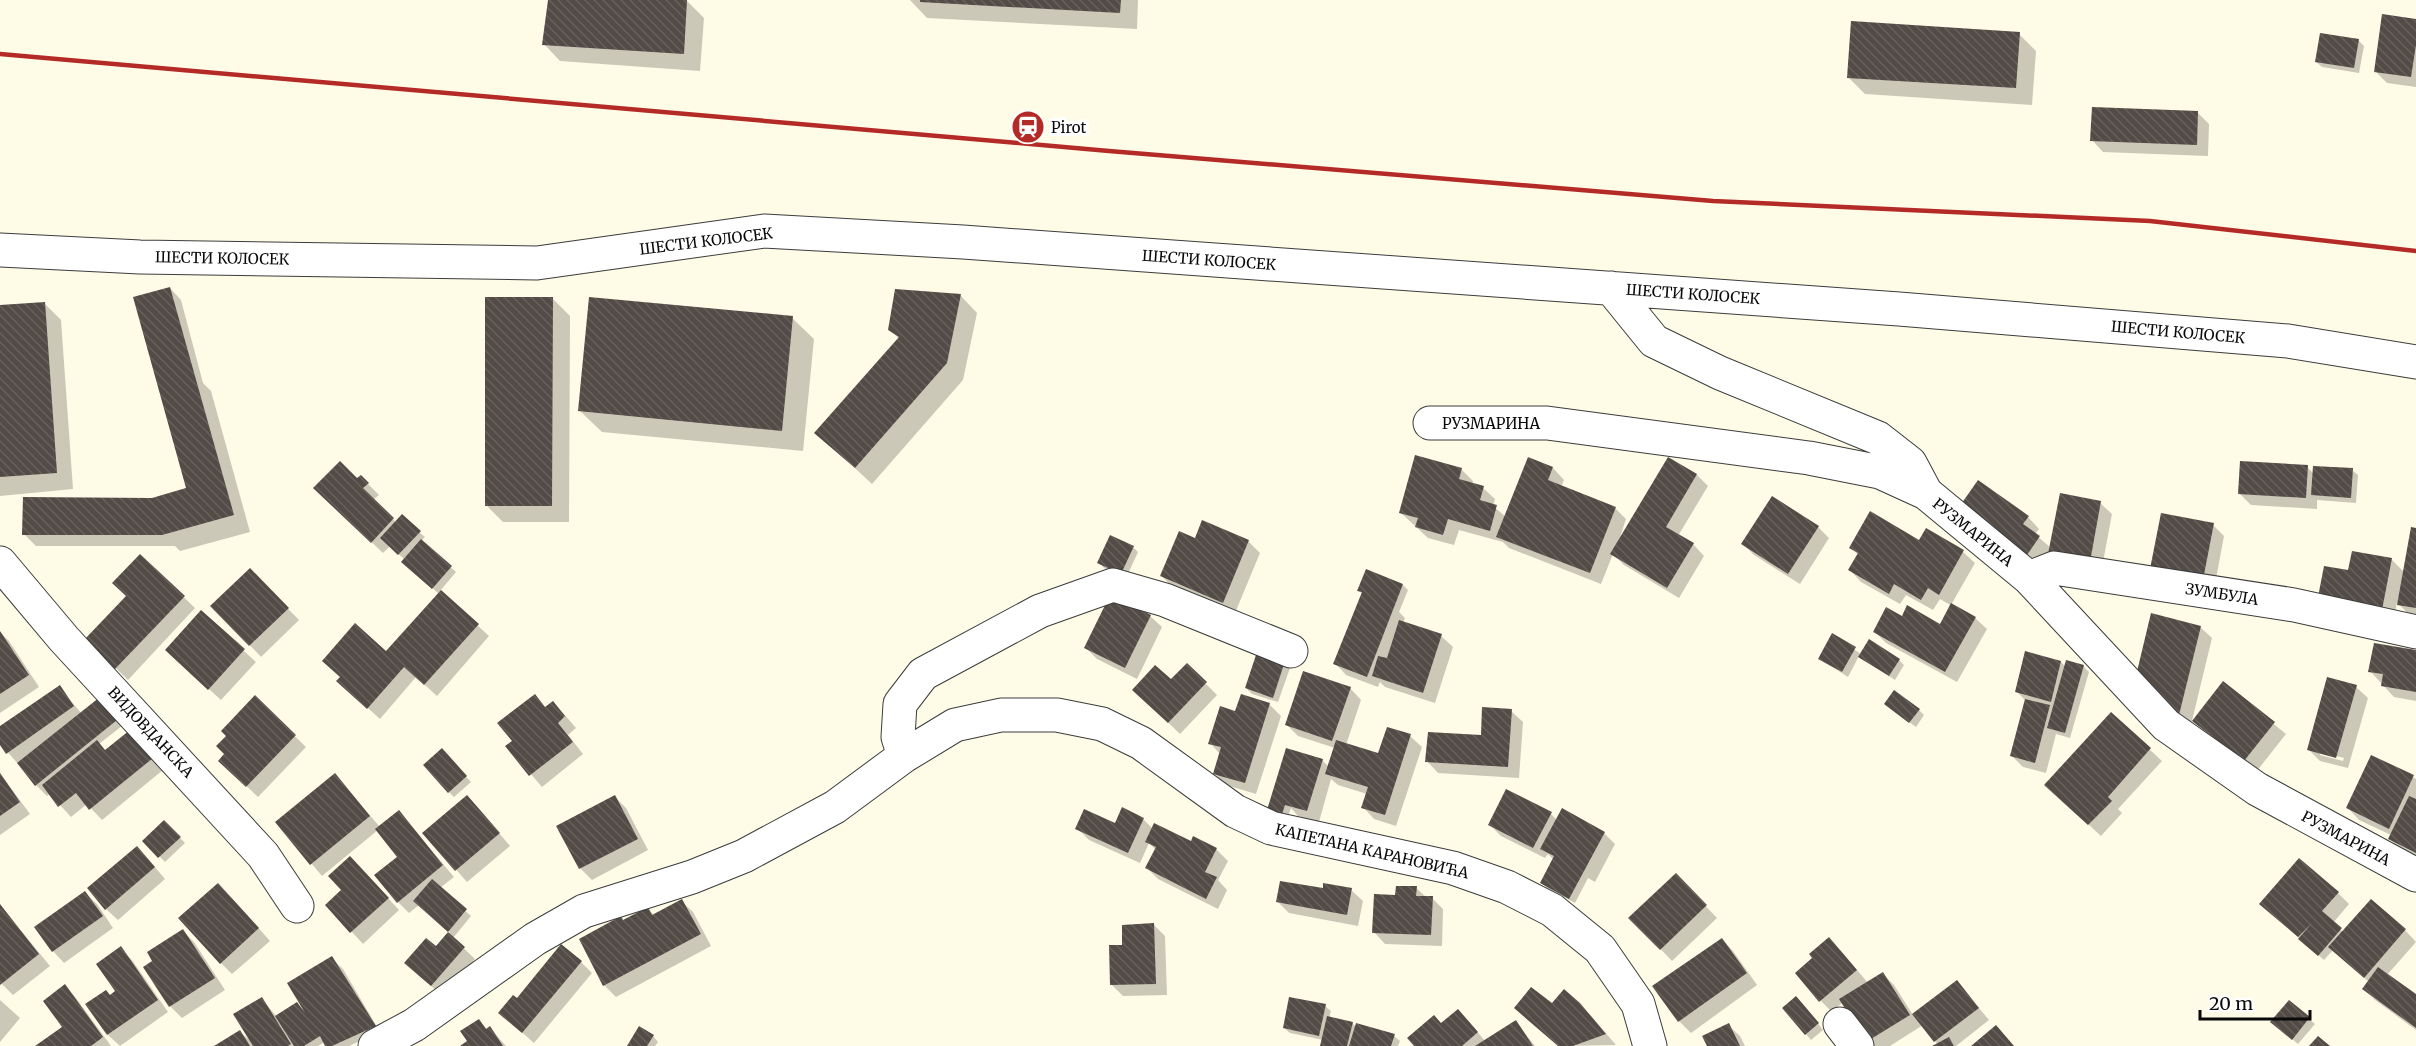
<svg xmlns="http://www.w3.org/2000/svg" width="2416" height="1046" font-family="Merriweather,serif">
	<defs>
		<pattern id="building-back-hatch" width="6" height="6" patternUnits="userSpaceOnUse" patternTransform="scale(1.5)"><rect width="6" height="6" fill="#524b46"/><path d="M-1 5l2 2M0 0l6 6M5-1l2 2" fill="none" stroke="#66605c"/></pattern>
	</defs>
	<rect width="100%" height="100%" fill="#fefbe6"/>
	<path fill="#0003" fill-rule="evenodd" d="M549,0L687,1L704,18L700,71L560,61L544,44Z
		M910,0H1138L1137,29L927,18Z
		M2416,20V87L2387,83L2375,71Z
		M2019,34L2036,51L2032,105L1865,94L1848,77Z
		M2358,40L2364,46L2359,73L2322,67L2316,62Z
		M2197,112L2209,124L2208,156L2103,152L2092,140Z
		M170,288L181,300L203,383L211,391L250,532L180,551L175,546H36L24,534L188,489Z
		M961,296L977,313L963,380L872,484L816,432L899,339L890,329Z
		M553,299L570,316L569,522H503L486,505Z
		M44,303L61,320L73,489L0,496V307Z
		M792,318L814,339L803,451L602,432L580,411Z
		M1669,459L1697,475L1708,486L1678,536L1693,544L1704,556L1679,598L1624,565L1613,554L1601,584L1509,548L1503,542L1459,530L1454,545L1428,538L1401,513L1461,469L1473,481L1472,484L1483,488L1495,499L1493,506L1506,517L1553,468L1564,480L1561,487L1615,508L1626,519L1619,540H1620Z
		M2307,467L2314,474L2352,470L2358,475L2356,503L2317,500V509L2251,505L2239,493Z
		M361,477L379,495L373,500L397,523L419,532L425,537L421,541L456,572L440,591L489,636L437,696L416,677L380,719L350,692L439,594L409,567L405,560L390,546L383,553L327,500Z
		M2100,503L2112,514L2101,573L2061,565L2048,552L2037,568L1970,521L2028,517L2039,529L2035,534L2051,548Z
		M2213,525L2224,536L2213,595L2162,585Z
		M1818,527L1829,538L1800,584L1754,555L1743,544Z
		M1927,530L1963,552L1975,563L1951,605L1975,618L1987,629L1957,682L1886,643L1874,631L1902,618L1941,626L1952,606L1940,599L1933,610L1906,595L1900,604L1861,582L1850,570L1858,555L1851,547L1920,542Z
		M2416,530V617L2410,616L2397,602L2394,620L2349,572L2353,553L2392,560L2404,572Z
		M1195,540L1248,541L1260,553L1235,613L1173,588L1162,576Z
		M1133,547L1138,552L1126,578L1104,568L1098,562Z
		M141,556L195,608L128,680L87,640L128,596Z
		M250,570L299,620L261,657L213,606Z
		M1403,585L1408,590L1399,612L1405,618L1403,623L1441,636L1453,647L1435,703L1385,687L1380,682L1378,687L1346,675L1335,663L1363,594L1359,591Z
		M201,612L256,662L221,700L178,661Z
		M1150,616L1162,627L1137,679L1097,659L1086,648Z
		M2200,627L2212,638L2191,725L2148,692Z
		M0,632L9,641L39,687L0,713Z
		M1833,635L1861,654L1899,660L1904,665L1895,680L1859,656L1848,677L1820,659Z
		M2416,652V701L2394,697L2370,671Z
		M2061,662L2066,667L2083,666L2089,672L2070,738L2056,734L2046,773L2023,767L2012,756L2026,701L2016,691Z
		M1284,663L1290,668L1278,702L1252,694L1246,688Z
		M1187,665L1217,695L1180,734L1146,701Z
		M2223,683L2286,734L2256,772L2194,720Z
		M59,687L82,714L127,722L99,744L106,751L129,732L163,770L102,820L87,804L71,817L50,794L47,796L36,785L0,743V728Z
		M2356,687L2368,698L2348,768L2320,761L2309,750ZM2320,752L2344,758L2343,761L2320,755Z
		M1350,688L1361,700L1346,745L1379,755L1410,736L1422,747L1396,826L1374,819L1363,807L1367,794L1338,785L1331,779L1319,822L1298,816L1291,808L1287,819L1274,815L1322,760L1329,767L1335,748L1298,736L1286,724Z
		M535,696L546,708L553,703L564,714L576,728L568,735L583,754L542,787L507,746L514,742Z
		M255,697L306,747L258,797L220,761L226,755Z
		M1269,704L1281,716L1256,794L1226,785L1214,773L1220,754L1210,743L1236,713Z
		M1891,709L1919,710L1924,715L1916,727Z
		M1511,711L1523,722L1519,778L1438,773L1427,761L1482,737Z
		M2111,714L2162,761L2118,809L2122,813L2101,836L2058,796Z
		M447,756L471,782L454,797L449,792Z
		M2372,757L2416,779V857L2401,850L2390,839L2391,835L2359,820L2348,808Z
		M0,773L30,814L0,835Z
		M335,775L380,827L399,812L454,877L440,888L471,916L453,938L475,959L444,997L417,974L450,932L419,905L409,913L398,902L399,857L378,830L322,876L277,822Z
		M615,797L626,808L648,850L592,880L580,868Z
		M478,808L510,846L467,882L424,833Z
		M1551,814L1557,820L1604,833L1615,844L1595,882L1588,878L1575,903L1547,888L1541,882L1554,860L1548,854L1545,858L1501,836L1490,825Z
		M1143,819L1153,829L1192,843L1216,849L1228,861L1218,880L1227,890L1218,909L1158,879L1147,868L1156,850L1149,843L1140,863L1089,840L1077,828Z
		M164,822L185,843L165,862L144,841Z
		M148,859L165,879L118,920L106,909Z
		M361,869L399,910L363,944L327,905Z
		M1676,875L1717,918L1672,961L1631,918Z
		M1416,888L1426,897L1432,898L1443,909L1442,946L1385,944L1374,932L1397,896Z
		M1324,890H1351L1363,901L1358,926L1289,913L1278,902Z
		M85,893L97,904L113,928L64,963L53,951Z
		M2338,893L2349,904L2333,923L2343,932L2405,930L2416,942L2387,975L2416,996V1030L2375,1000L2364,989L2369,982L2333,950L2324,960L2273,915Z
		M230,896L270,941L232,974L221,963Z
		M681,901L693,912L711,946L616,997L604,985L624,921L648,909L654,915Z
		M0,905L50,966L13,995L0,982Z
		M1154,925L1165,936L1167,995L1123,996L1111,984L1123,946Z
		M183,931L194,942L225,990L182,1018L170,1006L146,967L154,961Z
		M1722,939L1733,951L1757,985L1691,1033L1679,1021L1655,986Z
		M120,948L132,960L168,1012L120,1046L108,1035L87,1005L110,996L117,991Z
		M1841,951L1868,983L1883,974L1894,985L1913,1015L1957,982L1989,1020L1956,1046H1935L1938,1045L1923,1025L1890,1046H1872L1843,1002L1832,1012L1821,1001Z
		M331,958L343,969L380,1032L349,1046H327L325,1042L318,1046H217L240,1032L252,1042L262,999L277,1017L297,1004L305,1012Z
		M581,962L592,973L534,1043L500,1013L517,1000Z
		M65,986L76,998L111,1046H38L64,1028Z
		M0,1000L20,1018L0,1042Z
		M2289,1002L2315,1024L2298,1044L2278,1027Z
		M1802,1003L1823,1030L1811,1040L1784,1008Z
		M1579,1004L1592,1017L1616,1045L1559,1046L1552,1005Z
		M1325,1006L1331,1011L1329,1018L1352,1023L1356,1027L1394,1036L1400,1041L1398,1046H1321L1323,1040L1290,1033L1284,1028Z
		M479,1021L488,1030L490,1028L506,1046H463L469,1042Z
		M1469,1022L1485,1041L1516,1022L1535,1046H1416L1441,1025Z
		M1728,1025L1740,1036L1745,1046H1709Z
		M653,1036L658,1042L655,1046H628Z"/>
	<path fill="url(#building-back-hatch)" d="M548,0H687L684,54L542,45Z
		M920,0H1121L1120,13L920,2Z
		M2382,14L2416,19V45L2411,77L2374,72Z
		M1851,21L2020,32L2016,88L1847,78Z
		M2320,33L2359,39L2354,68L2315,62Z
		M2092,107L2198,111L2197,145L2090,141Z
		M170,287L234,515L162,535H22L23,497L152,498L186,488L133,297Z
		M895,289L961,294L947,363L855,468L814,433L899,337L888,330Z
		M485,297H553L552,506H485Z
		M589,297L793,316L782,431L578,411Z
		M45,302L57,473L0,477V305Z
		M1415,455L1462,468L1459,479L1484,486L1480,500L1497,505L1490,531L1448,519L1443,535L1415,527L1418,518L1399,513Z
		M1528,457L1553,467L1548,480L1616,507L1590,573L1496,537Z
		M1668,457L1697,474L1666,527L1694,543L1667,588L1610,554Z
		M340,461L357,478L361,475L369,483L363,488L394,518L371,543L313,488Z
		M2240,461L2308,465L2306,498L2238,494Z
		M2313,466L2353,468L2351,498L2311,495Z
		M1978,480L2029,516L2023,524L2040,536L2025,558L1957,510Z
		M2060,493L2101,501L2090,562L2048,554Z
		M1772,496L1819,526L1788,574L1741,544Z
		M1870,511L1919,540L1926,528L1964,550L1939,595L1928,588L1921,600L1894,584L1889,594L1848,570L1858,553L1849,548Z
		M2161,513L2214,523L2202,585L2149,574Z
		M402,514L421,531L398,555L380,538Z
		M1202,520L1249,540L1223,603L1160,576L1179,531L1195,538Z
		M2411,527L2416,528V608L2397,605Z
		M1110,535L1134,546L1121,574L1097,563Z
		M421,539L452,566L432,589L401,562Z
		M2352,551L2392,558L2382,610L2318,597L2324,566L2348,570Z
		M140,554L185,596L115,669L84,640L126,596L112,583Z
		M250,568L289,608L249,646L210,606Z
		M1366,569L1403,584L1367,677L1333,664L1362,592L1357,591Z
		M441,590L479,624L424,685L404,667L367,709L336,681L340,677L322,661L355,623L386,651Z
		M1110,595L1151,615L1125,668L1084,648Z
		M1951,603L1976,617L1945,672L1873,632L1886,607L1902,616L1907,605L1940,624Z
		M201,610L245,649L208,690L165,650Z
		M2151,613L2201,626L2179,715L2135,680Z
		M1399,620L1442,634L1423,693L1372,676L1378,656L1387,658Z
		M0,631L29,675L0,694Z
		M1832,633L1856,647L1842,672L1818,659Z
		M1869,639L1900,659L1889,676L1858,657Z
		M2374,643L2416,650V692L2381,686L2383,674L2368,672Z
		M2025,651L2061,661L2051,702L2015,692Z
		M1257,652L1285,661L1273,698L1245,688Z
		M2066,660L2084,665L2065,733L2047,728Z
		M1187,663L1207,682L1168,723L1132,690L1155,665L1171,679Z
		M1303,671L1351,687L1332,741L1285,725Z
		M2327,677L2357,685L2336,758L2307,750Z
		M2223,681L2275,722L2244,761L2192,721Z
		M60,685L74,706L6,754L0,745V726Z
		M1894,690L1920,709L1909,723L1884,704Z
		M105,693L122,716L35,786L17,763Z
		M535,694L545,707L553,701L565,716L558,723L573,742L529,776L505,746L512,741L497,723Z
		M1241,694L1270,703L1245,783L1213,774L1221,747L1208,744L1220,706L1235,711Z
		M255,695L296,735L246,787L218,761L224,754L216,746L226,736L221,731Z
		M2025,699L2050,705L2035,763L2010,756Z
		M1482,707L1512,709L1508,767L1425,762L1428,732L1481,735Z
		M2111,712L2151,748L2108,797L2112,801L2088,825L2044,785Z
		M1387,727L1411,734L1385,815L1361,808L1368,787L1325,774L1336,740L1378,753Z
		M130,730L153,758L89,810L76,793L58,807L42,785L97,740L105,750Z
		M442,748L467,776L448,793L423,765Z
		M1286,748L1323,759L1307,811L1285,805L1282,814L1267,810Z
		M2371,755L2414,775L2389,829L2346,808Z
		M0,773L20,802L0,816Z
		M335,773L370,816L310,865L275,822Z
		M1506,789L1552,812L1533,848L1488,825Z
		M467,795L500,833L455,871L422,833Z
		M615,795L638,839L579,869L556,826Z
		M2409,796L2416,799V853L2388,839Z
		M1122,807L1144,818L1128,853L1075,829L1084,809L1115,823Z
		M1562,808L1605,832L1569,899L1540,883L1554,856L1540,849Z
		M399,810L443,865L397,903L374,875L397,857L375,829Z
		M164,820L181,837L158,858L142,841Z
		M1154,823L1191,841L1193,836L1217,848L1205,872L1217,877L1206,899L1145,868L1156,847L1145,842Z
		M137,846L155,867L105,910L87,888Z
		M350,856L389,898L350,933L325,905L341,890L328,876Z
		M2299,858L2339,892L2322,911L2342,928L2318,956L2298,939L2312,923L2298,937L2259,904Z
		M1676,873L1707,905L1660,950L1628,918Z
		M432,879L467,909L448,932L413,901Z
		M1280,881L1323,888V883L1352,888L1347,915L1276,902Z
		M218,883L259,928L220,964L178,918Z
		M1396,886H1417L1416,896H1433L1431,935L1372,933L1374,894L1395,895Z
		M85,891L103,916L52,952L34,927Z
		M682,899L701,934L603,986L579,939L621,916L623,920L648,907L652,915Z
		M2371,899L2406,929L2364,978L2328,947Z
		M0,904L39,954L0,985Z
		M1154,923L1156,984L1110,985L1109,945H1122V925Z
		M183,929L215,978L169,1007L143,967L152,961L147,952Z
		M448,932L465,947L431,986L404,963L426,938L436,946Z
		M1829,937L1857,970L1819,1002L1795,973L1812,958L1809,954Z
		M1722,938L1747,973L1678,1022L1652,986Z
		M561,944L582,961L522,1033L498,1013L513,995L517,998Z
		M121,946L158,1000L107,1035L85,1004L106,990L110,995L115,991L96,964Z
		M332,956L376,1026L332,1046H325L320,1036L304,1046H294L275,1016L297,1002L305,1013L287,983Z
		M2378,967L2416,994V1028L2362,989Z
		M1883,972L1910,1015L1866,1042L1839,999Z
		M1957,980L1979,1008L1934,1042L1912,1014Z
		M65,984L103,1037L91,1046H35L62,1027L43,1001Z
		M1531,987L1552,1003L1564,989L1580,1003L1606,1034L1573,1046H1558L1514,1008Z
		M1796,996L1819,1023L1805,1035L1782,1008Z
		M262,997L291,1044L288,1046H253L233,1014Z
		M1289,997L1326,1004L1319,1036L1283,1028Z
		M2289,1000L2310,1017L2292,1040L2270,1022Z
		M1458,1009L1478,1032L1462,1046H1414L1407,1038L1434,1015L1441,1023Z
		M1327,1016L1353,1022L1347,1046H1320Z
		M479,1019L486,1029L490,1026L503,1046H460L467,1041L460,1031Z
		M1516,1020L1533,1046H1475Z
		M1356,1023L1395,1034L1391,1046H1349Z
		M1729,1023L1740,1046H1707L1702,1036Z
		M1996,1025L2014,1046H1971Z
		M639,1026L654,1035L647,1046H627Z
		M240,1030L250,1046H214Z
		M2318,1036L2330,1046H2309Z
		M1949,1037L1954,1046H1932Z"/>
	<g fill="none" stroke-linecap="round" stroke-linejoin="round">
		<defs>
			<path id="minor" d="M0,250L140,257L537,263L764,231L963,242L1899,309L2288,341L2416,362
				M1611,288L1654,341L1720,373L1878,438L1910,463L1926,493
				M1430,423H1547L1809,458L1880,472L1926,493L2029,578L2166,725L2257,789L2416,875
				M0,563L64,639L263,855L297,906
				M2029,578L2054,568L2294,605L2416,632
				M904,756L898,737L900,704L923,674L1040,611L1113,585L1165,600L1291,651
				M1840,1024L1857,1046
				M375,1046L414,1025L535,939L584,911L692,877L744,856L835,807L904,756L955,725L1001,715H1057L1102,724L1141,743L1235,811L1271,828L1453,868L1507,887L1552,910L1600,949L1638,1004L1650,1046"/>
		</defs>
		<use href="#minor" stroke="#3c3c3c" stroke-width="35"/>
		<use href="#minor" stroke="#fff" stroke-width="33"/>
		<path stroke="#b42a27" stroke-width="4.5" d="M0,54L1109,151L1713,201L2150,221L2416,251"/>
	</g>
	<defs>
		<symbol id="station-disc" viewBox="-11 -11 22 22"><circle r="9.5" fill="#b42a27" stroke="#fff"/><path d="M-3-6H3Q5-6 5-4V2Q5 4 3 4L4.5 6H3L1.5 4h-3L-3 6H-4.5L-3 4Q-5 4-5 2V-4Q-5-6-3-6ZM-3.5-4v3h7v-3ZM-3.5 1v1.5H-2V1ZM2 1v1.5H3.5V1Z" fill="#fff"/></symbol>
	</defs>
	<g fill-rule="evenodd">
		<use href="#station-disc" x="1009" y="108" width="38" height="38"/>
	</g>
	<g text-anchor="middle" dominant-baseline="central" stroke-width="6" stroke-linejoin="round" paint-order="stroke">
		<g font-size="15" fill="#090909" stroke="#fff" text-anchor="start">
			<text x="1051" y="127">Pirot</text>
		</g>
		<g font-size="15" fill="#090909" stroke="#fff">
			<text transform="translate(706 241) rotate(-7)">ШЕСТИ КОЛОСЕК</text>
			<text transform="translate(222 258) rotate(1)">ШЕСТИ КОЛОСЕК</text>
			<text transform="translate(1209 260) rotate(4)">ШЕСТИ КОЛОСЕК</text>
			<text transform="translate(1693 294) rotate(4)">ШЕСТИ КОЛОСЕК</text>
			<text transform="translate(2178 332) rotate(5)">ШЕСТИ КОЛОСЕК</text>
			<text x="1491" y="423">РУЗМАРИНА</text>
			<text transform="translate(1973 532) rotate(39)">РУЗМАРИНА</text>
			<text transform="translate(2222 594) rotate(9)">ЗУМБУЛА</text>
			<text transform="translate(151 732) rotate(47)">ВИДОВДАНСКА</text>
			<text transform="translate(2346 838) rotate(28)">РУЗМАРИНА</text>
			<text transform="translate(1372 851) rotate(13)">КАПЕТАНА КАРАНОВИЋА</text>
		</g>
	</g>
	<path d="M2200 1010v9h110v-9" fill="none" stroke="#090909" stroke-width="3"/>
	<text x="2209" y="1010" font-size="18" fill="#090909" stroke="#ffffff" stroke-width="4.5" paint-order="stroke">20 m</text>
</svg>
